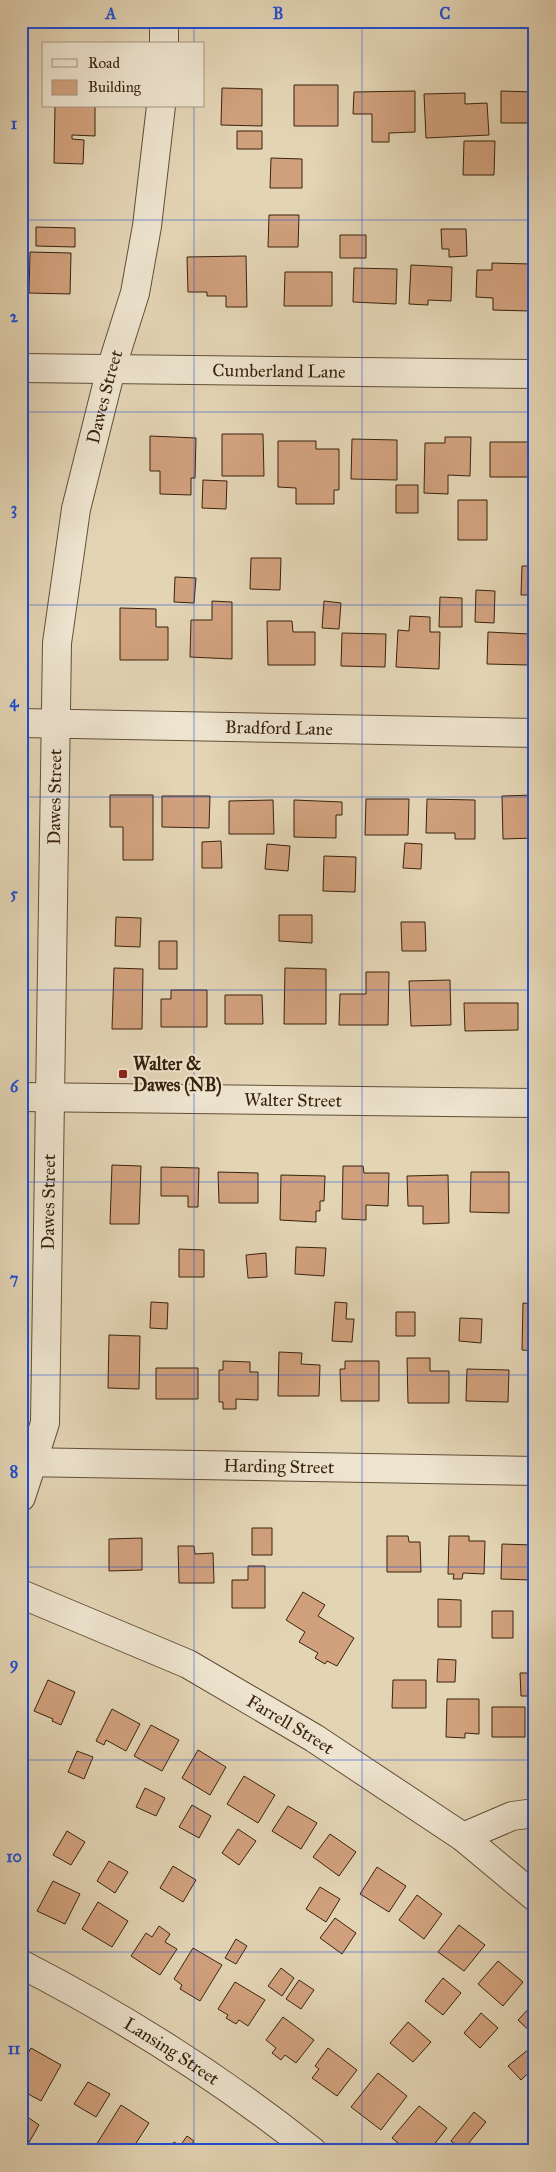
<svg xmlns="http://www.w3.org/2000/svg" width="556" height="2172" font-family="'IM FELL Great Primer',serif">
	<rect width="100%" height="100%" fill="#e3d4b4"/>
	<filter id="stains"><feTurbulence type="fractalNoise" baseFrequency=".004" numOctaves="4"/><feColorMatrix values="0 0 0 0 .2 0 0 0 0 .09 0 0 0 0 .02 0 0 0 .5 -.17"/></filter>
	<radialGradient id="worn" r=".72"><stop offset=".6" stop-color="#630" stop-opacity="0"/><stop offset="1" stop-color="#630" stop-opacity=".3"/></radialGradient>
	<path fill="#d1a17d" stroke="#38230d" d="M21,78H25L23,111H21Z
		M294,85H338V126H294Z
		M222,88L262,89V126L221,125Z
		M415,91V132L389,133V142H372V114H353L354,92Z
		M501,91L535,92V123H501Z
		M465,93V104L487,103L489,135L426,138L424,94Z
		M55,106H95V136L72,135V139L84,140L83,164L54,163Z
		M237,131H262V149H237Z
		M464,141H495L494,175H463Z
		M271,158L302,159V188H270Z
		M269,215H299L298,247H268Z
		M36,227L75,228V247L36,246Z
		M441,229H466L467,256L449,257V249H442Z
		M340,235H366V258H340Z
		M30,252L71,253L70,294L29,293Z
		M246,256L247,307H226V296H207V292H188L187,257Z
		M492,263L531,264L530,311L493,310V298L476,297L477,270H492Z
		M411,265L452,267L451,301L428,300V305L409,304Z
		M354,268L397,269L396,304L353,302Z
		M285,272H332V306H284Z
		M222,434H263L264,476H222Z
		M150,436L196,438L195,478H191V495L160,494V471H150Z
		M445,437H471L470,476L448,475V494L424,493L425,443H445Z
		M352,439L397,440V480L351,479Z
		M278,441H316V449H339V490H334V504H296V488L278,487Z
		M490,442H533V447H535V477H490Z
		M203,480L227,481L226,509L202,508Z
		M396,485H418V513H396Z
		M458,500H487V540H458Z
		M251,558H281L280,590L250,589Z
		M522,566H534V595H521Z
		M175,577L196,578L194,603L174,602Z
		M476,590L495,591L494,623L475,622Z
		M440,597L462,598V627H439Z
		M212,601L232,602V659L190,657L191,620H212Z
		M324,601L341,603L339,629L322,628Z
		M120,608L156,609V627H168V660H120Z
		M410,616L430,617V632H440L439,669L396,667L398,630L409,631Z
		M267,621H292L293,632H315V665H268Z
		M488,632L530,634L529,665L487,664Z
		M342,633L386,634L385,667L341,666Z
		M110,795H153V860H123V827H110Z
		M535,795V838L503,839L502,796Z
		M162,796H210L209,828L162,827Z
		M366,799H409L408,835H365Z
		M427,799L475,800V839H455V833H426Z
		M273,800L274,834H229V801Z
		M294,800L342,802V815H336V838L294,837Z
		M221,841L222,868H202V842Z
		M405,843L422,844L421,869L403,868Z
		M267,844L290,846L288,871L265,869Z
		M324,856L356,857L355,892L323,891Z
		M279,915H312V943L279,941Z
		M116,917L141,918L140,947L115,946Z
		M401,922H425L426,951H402Z
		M159,941H177V969H159Z
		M114,968L143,969L142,1029H112Z
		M285,968L326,969V1024H284Z
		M366,972H389L388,1025H339L340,994H366Z
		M450,980L451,1025L411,1026L409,981Z
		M171,990H207V1027H161V999H171Z
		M225,995H262L263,1024H225Z
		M530,1000H535V1032H529Z
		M464,1003H518V1030L465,1031Z
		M112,1165L141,1166L139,1224H110Z
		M343,1166H363L364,1173H389L388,1206L366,1205V1220L342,1219Z
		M161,1167L199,1168L198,1207H188V1196H161Z
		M532,1171H535V1201H532Z
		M218,1172L258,1173V1203H219Z
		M471,1172H509V1213L470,1212Z
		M281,1175L325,1176L324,1201H320V1211H316V1222L280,1220Z
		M448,1175L449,1223L423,1224V1206H408L407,1176Z
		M296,1247L326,1248L324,1276L295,1274Z
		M179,1249L204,1250V1277H179Z
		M266,1253L267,1277L248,1278L246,1255Z
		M151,1302L168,1303L167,1329L150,1328Z
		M335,1302L347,1303L346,1319H354L352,1342L332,1341Z
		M523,1303L535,1304V1351L522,1350Z
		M396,1312H415V1336H396Z
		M460,1318L482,1319L481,1343L459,1341Z
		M109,1335L140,1336L139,1389L108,1388Z
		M279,1352L302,1353L301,1364L320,1365L319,1396H278Z
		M407,1358H430V1371H449V1403H408Z
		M223,1361L250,1362V1372H258V1400L236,1399V1409H223V1402H219V1370H223Z
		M345,1361H379V1401H341L340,1369H345Z
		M530,1367H535V1402H530Z
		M156,1368H198V1399H156Z
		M467,1369L509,1370L508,1402L466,1401Z
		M252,1528H272V1555H252Z
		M387,1536H408L409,1542H420L421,1572H387Z
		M449,1536H469V1541H485L484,1574L463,1573L462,1579H453L454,1574H448Z
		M142,1538V1570L109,1571V1539Z
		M502,1544L532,1545L531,1580L501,1579Z
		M178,1546H194L195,1554L213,1553L214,1583H179Z
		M248,1566H265V1608H232V1580H248Z
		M303,1592L325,1605L318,1616L354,1638L337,1666L327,1661L325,1664L315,1658L318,1653L299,1642L305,1632L286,1620Z
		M438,1599L461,1600V1627H438Z
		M492,1611H513V1638H492Z
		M438,1659L456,1660L455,1682H437Z
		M520,1673H535V1696H521Z
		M48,1680L75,1692L61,1725L52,1721L53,1719L34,1711Z
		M393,1680H426V1708H392Z
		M447,1699H479V1734L465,1733V1738L446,1737Z
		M492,1707H525V1737H492Z
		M112,1709L140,1724L126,1751L106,1740L104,1745L96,1741Z
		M151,1725L179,1740L162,1771L134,1756Z
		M198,1750L226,1767L210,1795L182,1778Z
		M77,1751L93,1757L84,1779L68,1772Z
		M244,1776L275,1795L258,1823L227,1804Z
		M145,1788L165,1798L156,1816L136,1807Z
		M192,1805L211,1816L199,1838L179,1827Z
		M288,1806L317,1823L301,1849L272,1831Z
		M238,1829L256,1841L239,1865L222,1853Z
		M67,1831L85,1842L71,1865L53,1855Z
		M330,1834L356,1852L339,1876L313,1857Z
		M109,1861L128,1872L115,1893L97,1881Z
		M21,1866L29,1870L21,1887Z
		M173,1866L196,1880L183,1902L160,1888Z
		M377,1867L406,1886L389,1912L360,1894Z
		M53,1881L80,1894L65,1924L37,1911Z
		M320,1887L340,1899L326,1922L306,1909Z
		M417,1895L442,1914L424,1939L399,1920Z
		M98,1902L128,1921L112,1947L82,1929Z
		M335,1918L356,1933L342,1954L320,1938Z
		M459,1925L485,1945L464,1971L438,1952Z
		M159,1926L170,1934L165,1942L177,1949L160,1975L131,1956L146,1933L152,1937Z
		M236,1939L247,1946L236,1964L225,1958Z
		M193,1948L222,1965L200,2001L180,1989L182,1985L174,1979Z
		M498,1961L523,1982L503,2006L478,1984Z
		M281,1968L294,1978L282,1996L268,1986Z
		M443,1978L461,1993L443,2015L425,2001Z
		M299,1980L314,1990L301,2009L286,1999Z
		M235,1982L265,2000L248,2026L239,2020L236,2024L226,2018L228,2015L218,2009Z
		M535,2002V2036L518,2020Z
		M481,2013L498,2028L480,2048L464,2033Z
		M283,2017L314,2040L296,2063L285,2055L281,2060L272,2053L276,2048L266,2040Z
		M408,2022L431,2042L413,2062L390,2043Z
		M31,2048L61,2065L41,2101L21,2090V2065Z
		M328,2048L357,2070L337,2096L312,2078L319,2069L315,2066Z
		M529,2049L535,2055V2067L521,2080L508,2066Z
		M378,2073L407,2096L381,2130L351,2107Z
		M88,2082L110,2094L96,2117L74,2104Z
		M121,2105L149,2123L131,2151H95L93,2150Z
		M419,2106L447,2128L429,2151H408L392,2138Z
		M474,2112L486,2122L463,2150L451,2141Z
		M26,2116L39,2125L24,2151H21V2123Z
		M187,2136L194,2141L189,2148L194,2151H168L174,2142L180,2146Z
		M469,2146L474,2151H464Z"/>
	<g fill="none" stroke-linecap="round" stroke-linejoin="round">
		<defs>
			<g id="minor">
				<path d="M164,21V44"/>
				<path id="s1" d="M21,368L535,374"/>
				<path id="s2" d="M21,723L535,733"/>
				<path id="s3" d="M21,1097L535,1103"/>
				<path id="s4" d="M21,1462L535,1471"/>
				<path id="s5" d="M21,1497L45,1423L57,643L76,509L111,369L135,293L147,226L161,106"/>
				<path id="s6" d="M21,1594L188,1664L314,1738L463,1837L535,1897"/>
				<path d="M463,1837L512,1816L535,1813"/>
				<path id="s7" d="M21,1964C124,2017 222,2079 312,2151"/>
			</g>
		</defs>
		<use href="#minor" stroke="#634f37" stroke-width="30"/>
		<use href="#minor" stroke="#ede3ce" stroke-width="28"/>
	</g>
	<path fill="none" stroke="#1d4ed8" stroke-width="1" stroke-opacity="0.55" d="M194,21V44M362,21V2151M194,106V2151M21,220H535M21,412H535M21,605H535M21,797H535M21,990H535M21,1182H535M21,1375H535M21,1567H535M21,1760H535M21,1952H535"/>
	<rect fill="#8f2418" stroke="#ede3ce" stroke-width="2" x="118" y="1069" width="10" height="10" rx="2.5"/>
	<g text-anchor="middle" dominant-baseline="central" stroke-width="4" stroke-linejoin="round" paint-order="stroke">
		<g font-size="18" fill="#38230d" stroke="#ede3ce">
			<text stroke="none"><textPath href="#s1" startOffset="258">Cumberland Lane</textPath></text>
			<text stroke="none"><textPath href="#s5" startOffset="1109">Dawes Street</textPath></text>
			<text stroke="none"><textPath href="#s2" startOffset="258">Bradford Lane</textPath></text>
			<text stroke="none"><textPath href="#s5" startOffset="704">Dawes Street</textPath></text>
			<text stroke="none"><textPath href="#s3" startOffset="272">Walter Street</textPath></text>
			<text stroke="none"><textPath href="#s5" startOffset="299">Dawes Street</textPath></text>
			<text stroke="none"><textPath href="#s4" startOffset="258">Harding Street</textPath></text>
			<text stroke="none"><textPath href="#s6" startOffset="300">Farrell Street</textPath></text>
			<text stroke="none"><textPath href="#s7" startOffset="174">Lansing Street</textPath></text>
		</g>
		<g font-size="18" font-weight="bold" fill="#38230d" stroke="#ede3ce" text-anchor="start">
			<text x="133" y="1064">Walter &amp;<tspan x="133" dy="21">Dawes (NB)</tspan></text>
		</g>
	</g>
	<rect width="556" height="2172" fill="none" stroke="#e3d4b4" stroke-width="55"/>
	<rect x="42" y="42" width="162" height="65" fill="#ede3ce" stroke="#a59681"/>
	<rect x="52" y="59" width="25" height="8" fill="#ede3ce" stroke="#a59681"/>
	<text x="88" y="68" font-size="15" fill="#38230d">Road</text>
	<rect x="52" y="80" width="25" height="15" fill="#d1a17d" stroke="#a59681"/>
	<text x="88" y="92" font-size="15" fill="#38230d">Building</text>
	<rect x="28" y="28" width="500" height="2116" fill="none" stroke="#1d4ed8" stroke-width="2"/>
	<g font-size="16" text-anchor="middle" font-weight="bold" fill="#1d4ed8">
		<text x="111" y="19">A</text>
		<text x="278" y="19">B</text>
		<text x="445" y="19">C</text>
		<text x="14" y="129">1</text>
		<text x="14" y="322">2</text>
		<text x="14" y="514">3</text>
		<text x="14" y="707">4</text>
		<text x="14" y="899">5</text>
		<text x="14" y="1092">6</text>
		<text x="14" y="1284">7</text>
		<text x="14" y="1477">8</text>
		<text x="14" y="1669">9</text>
		<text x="14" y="1862">10</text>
		<text x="14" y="2054">11</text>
	</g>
	<rect width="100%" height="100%" filter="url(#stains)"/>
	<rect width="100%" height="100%" fill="url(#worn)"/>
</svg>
